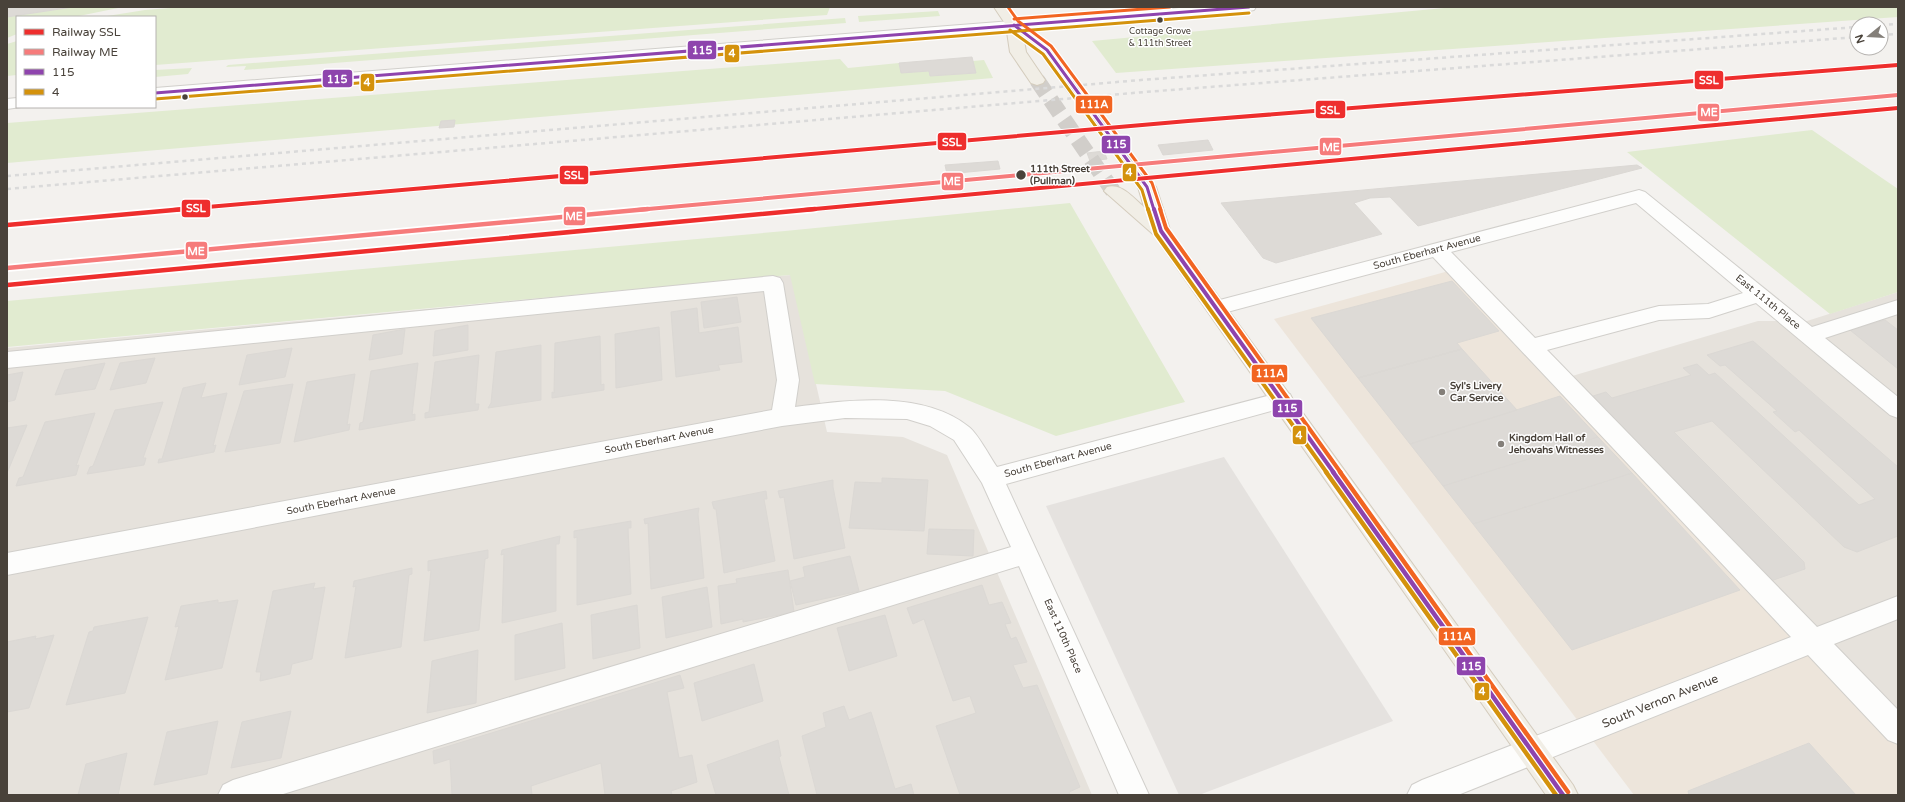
<svg xmlns="http://www.w3.org/2000/svg" width="1905" height="802" font-family="'Varela Round',sans-serif">
	<rect width="100%" height="100%" fill="#f3f1ee"/>
	<path fill="#e6e2dc" d="M791,275L827,432L903,437L947,455L1092,795H7V348Z
		M1898,292V730L1562,379L1758,321H1807Z"/>
	<path fill="#ede5db" d="M1456,269L1898,730V795H1634L1274,319Z"/>
	<path fill="#e1ebd0" d="M73,7H123L74,17H17V34L7,38V17Z
		M183,7H830L827,15L155,65V17H101L145,10Z
		M1455,7H1898V17L1116,73L1092,41Z
		M938,11L940,16L859,22L858,16Z
		M845,18L846,23L244,70L246,66L226,67L228,65Z
		M17,41V75L7,76V44Z
		M840,59L848,68L899,63L901,73L929,71L930,76L976,73L973,61L984,60L993,78L7,163V123Z
		M192,68L188,74L155,77V70Z
		M1812,130L1898,189V292L1830,314L1627,152Z
		M1070,203L1185,402L1056,436L945,391L815,384L790,275L7,347V301L785,231Z"/>
	<path fill="#e5e2df" d="M1224,457L1393,721L1199,795H1179L1046,506Z"/>
	<path fill="#dddad6" stroke="#dbd8d4" d="M7,7H73L7,17Z
		M972,57L976,73L930,76L929,71L901,73L899,63Z
		M455,120L454,127L439,128L441,121Z
		M1208,140L1213,150L1163,155L1158,145Z
		M1104,151L1107,159L1090,161L1087,153Z
		M998,161L1000,169L947,174L945,165Z
		M1637,165L1642,168L1418,226L1390,197L1370,198L1354,203L1382,234L1276,263L1263,258L1221,203Z
		M1452,281L1499,331L1457,343L1462,349L1358,378L1311,318Z
		M737,297L741,322L704,328L701,302Z
		M697,308L699,333L738,327L742,362L718,365L720,370L676,377L671,312Z
		M1885,320L1898,330V369L1850,330Z
		M468,325V350L433,356L435,331Z
		M659,327L662,380L616,388L615,334Z
		M405,329L402,354L369,360L373,335Z
		M600,336L601,385L604,384V390L552,398V392L554,393L555,343Z
		M1753,341L1898,467V536L1857,552L1844,547L1712,421L1674,432L1804,562L1805,569L1762,584L1598,412L1606,409L1593,396L1606,392L1612,398L1691,375L1683,368L1697,364L1709,375L1715,373L1859,505L1875,499L1799,430L1795,432L1773,412L1777,411L1725,365L1720,366L1707,355Z
		M541,345V400L488,408L491,403L496,352Z
		M292,348L285,377L239,385L247,355Z
		M1462,349L1517,410L1410,444L1358,378Z
		M479,355L475,404H479L478,410L425,418V413L429,412L435,362Z
		M155,358L146,383L110,390L120,363Z
		M105,363L95,389L55,395L65,370Z
		M418,363L412,415L415,414V420L359,430L360,423L363,422L371,371Z
		M23,372L15,400L7,402V375Z
		M355,374L347,425L350,424L349,430L294,442L307,382Z
		M206,383L201,398L227,393L213,446L216,445L214,452L158,463L159,459H162L183,388Z
		M293,384L280,443L225,452L244,391Z
		M1560,396L1598,437L1443,486L1410,444Z
		M163,402L143,458H146L144,465L87,474L90,467L93,466L115,410Z
		M95,413L76,466L79,465L76,475L16,486L19,478L23,477L45,422Z
		M27,425L7,473V428Z
		M1598,437L1632,473L1473,524L1443,486Z
		M1632,473L1740,590L1572,650L1473,524Z
		M882,478L928,480L924,531L849,528L855,482L882,483Z
		M833,480V487L845,548L794,559L784,497L780,498L778,491Z
		M766,491L767,499H764L775,561L724,573L716,509H714L712,502Z
		M699,508L698,514L704,578L651,589L648,523L645,524L644,519Z
		M631,521V528H628L631,594L577,605V537L574,538V531Z
		M929,529L974,530L973,556L927,554Z
		M560,536L559,544H556V611L502,623L504,554L501,555L502,550Z
		M488,550V558L485,559L479,630L424,641L431,570L428,571V561Z
		M850,556L859,591L796,605L790,581L805,577L803,567Z
		M412,568V574L409,575L401,647L345,658L356,586L353,587L354,581Z
		M788,570L794,612L743,622V619L721,624L718,586L737,583L736,579Z
		M315,583L313,589L325,587L312,659L292,664L290,674L260,681L261,672H256L273,591Z
		M982,585L989,605L1002,602L1011,623L1005,624L1011,639L1016,637L1027,662L1013,665L1023,688L1037,685L1080,787L1069,792L1070,795H960L936,726L976,713L970,696L953,701L924,619L913,624L907,608Z
		M707,587L712,627L666,638L662,597Z
		M218,600V603L238,600L222,668L165,680L179,626L175,627L181,606Z
		M637,605L640,648L593,659L591,615Z
		M885,615L897,656L849,671L837,628Z
		M148,617L125,693L66,705L89,632L93,631L94,627Z
		M562,623L565,668L515,680V635Z
		M54,635L29,708L7,712V642L36,636L35,639Z
		M478,650L476,703L427,713L432,661Z
		M754,664L763,701L702,721L694,683Z
		M680,675L684,688L667,692L679,758L692,755L697,782L671,791L672,795H605L601,763L531,786L532,795H452L450,759L434,764L433,751Z
		M844,706L849,720L871,712L895,789L911,784L914,795H817L802,736L826,727L823,713Z
		M291,711L281,758L231,768L242,722Z
		M218,721L207,774L154,785L167,732Z
		M778,740L781,756L779,757L789,795H716L707,765Z
		M1809,743L1856,795H1689L1688,791Z
		M127,753L118,795H78L86,764Z"/>
	<g fill="none" stroke-linecap="round" stroke-linejoin="round">
		<path stroke="#d1ceca" stroke-width="16" stroke-dasharray="16 8" stroke-linecap="butt" d="M1067,78L1147,187
			M1037,80L1113,191"/>
		<defs>
			<path id="minor" d="M1192,7H1256L1254,10L1249,11L155,98V88Z
				M17,98V107H21L7,109V99Z
				M1639,190L1645,192L1812,327L1898,300V314L1825,338L1898,397V418L1890,415L1756,303L1709,318L1659,320L1547,350L1817,627L1898,596V619L1834,644L1898,710V744L1888,740L1808,655L1458,795H1407L1412,785L1422,780L1791,637L1433,257L1216,315L1209,313L1206,308L1209,303L1216,301ZM1636,203L1743,293L1708,304L1659,306L1535,338L1451,252Z
				M773,276L780,278L783,283L799,380L795,407C849,400 923,390 969,427C978,434 990,457 997,467L1282,392L1290,394L1293,400L1290,406L1282,408L1006,484L1149,795H1119L1019,566L280,795H218L223,785L233,780L1011,547L982,483L954,440L930,426L907,419L845,418L782,426L7,575V553L772,410L777,380L764,291L7,368V352Z"/>
			<path id="major" d="M994,7H1009L1019,22L1053,47L1075,78L1073,81L1067,83L1061,81L1041,53L1024,40L1026,52L1045,80L1043,83L1037,85L1031,83L1010,52L1006,25Z
				M1147,181L1153,183L1156,187L1170,230L1573,785L1578,795H1546L1154,235L1104,191L1107,187C1122,183 1133,198 1144,207L1138,187L1141,183Z"/>
		</defs>
		<use href="#minor" stroke="#d1cfcb" stroke-width="2"/>
		<use href="#major" stroke="#d4ccbd" stroke-width="2"/>
		<use href="#minor" fill="#fdfdfc" fill-rule="evenodd"/>
		<use href="#major" fill="#f1eee6" fill-rule="evenodd"/>
		<path stroke="#dadada" stroke-width="2.5" stroke-dasharray="4 4" stroke-linecap="butt" d="M1881,25L1898,24
			M1881,35L1898,34
			M7,176L1141,80L1857,27
			M7,189L1145,92L1857,37"/>
		<defs>
			<path id="bus-1-far2" d="M1014,25L1047,50L1147,187L1154,210
				M155,93L1249,7"/>
			<path id="bus-1-far1" d="M1154,209L1161,231L1334,473"/>
			<path id="bus-1" d="M1333,472L1563,795"/>
			<path id="bus-2-far2" d="M1010,30L1043,54L1142,190L1148,210
				M155,99L1249,13"/>
			<path id="bus-2-far1" d="M1148,209L1156,234L1327,473"/>
			<path id="bus-2" d="M1326,472L1556,795"/>
			<path id="bus-3-far2" d="M1008,7L1018,21L1051,46L1152,183L1161,210
				M1014,19L1170,7"/>
			<path id="bus-3-far1" d="M1160,209L1166,228L1341,473"/>
			<path id="bus-3" d="M1340,472L1568,792"/>
		</defs>
		<use href="#bus-1-far2" stroke="#fff" stroke-width="5.5"/>
		<use href="#bus-1-far1" stroke="#fff" stroke-width="7"/>
		<use href="#bus-1" stroke="#fff" stroke-width="8"/>
		<use href="#bus-2-far2" stroke="#fff" stroke-width="5.5"/>
		<use href="#bus-2-far1" stroke="#fff" stroke-width="7"/>
		<use href="#bus-2" stroke="#fff" stroke-width="8"/>
		<use href="#bus-3-far2" stroke="#fff" stroke-width="5.5"/>
		<use href="#bus-3-far1" stroke="#fff" stroke-width="7"/>
		<use href="#bus-3" stroke="#fff" stroke-width="8"/>
		<use href="#bus-1-far2" stroke="#8e44ad" stroke-width="3"/>
		<use href="#bus-1-far1" stroke="#8e44ad" stroke-width="4"/>
		<use href="#bus-1" stroke="#8e44ad" stroke-width="4.5"/>
		<use href="#bus-2-far2" stroke="#d4920c" stroke-width="3"/>
		<use href="#bus-2-far1" stroke="#d4920c" stroke-width="4"/>
		<use href="#bus-2" stroke="#d4920c" stroke-width="4.5"/>
		<use href="#bus-3-far2" stroke="#f26522" stroke-width="3"/>
		<use href="#bus-3-far1" stroke="#f26522" stroke-width="4"/>
		<use href="#bus-3" stroke="#f26522" stroke-width="4.5"/>
		<defs>
			<path id="rail-1-far1" d="M173,210L1188,121L1898,65
				M804,210L1898,108"/>
			<path id="rail-1" d="M7,225L185,209
				M7,285L815,209"/>
			<path id="rail-2-far1" d="M637,210L1898,95"/>
			<path id="rail-2" d="M7,268L648,209"/>
		</defs>
		<use href="#rail-1-far1" stroke="#fff" stroke-width="6"/>
		<use href="#rail-1" stroke="#fff" stroke-width="8"/>
		<use href="#rail-2-far1" stroke="#fff" stroke-width="6"/>
		<use href="#rail-2" stroke="#fff" stroke-width="8"/>
		<use href="#rail-1-far1" stroke="#ee2e2d" stroke-width="4"/>
		<use href="#rail-1" stroke="#ee2e2d" stroke-width="4.5"/>
		<use href="#rail-2-far1" stroke="#f67b7b" stroke-width="4"/>
		<use href="#rail-2" stroke="#f67b7b" stroke-width="4.5"/>
	</g>
	<g fill="#49423a" stroke="#fff" stroke-width="1.5">
		<circle cx="1160" cy="20" r="3.5"/>
		<circle cx="185" cy="97" r="3.5"/>
		<circle cx="1021" cy="175" r="5.5"/>
	</g>
	<g fill="#847f79" stroke="#fff" stroke-width="1.5">
		<circle cx="1442" cy="392" r="4"/>
		<circle cx="1501" cy="444" r="4"/>
	</g>
	<g text-anchor="middle" dominant-baseline="central" stroke-width="3" stroke-linejoin="round" paint-order="stroke">
		<g font-size="9" fill="#49423a" stroke="#fff">
			<text x="1160" y="31">Cottage Grove<tspan x="1160" dy="12">&amp; 111th Street</tspan></text>
		</g>
		<g font-size="10" font-weight="bold" fill="#49423a" stroke="#fff" text-anchor="start">
			<text x="1030" y="169">111th Street<tspan x="1030" dy="12">(Pullman)</tspan></text>
		</g>
		<g font-size="10" fill="#49423a" stroke="#fff">
			<text transform="translate(1427 252) rotate(-15)">South Eberhart Avenue</text>
			<text transform="translate(1768 302) rotate(39)">East 111th Place</text>
			<text transform="translate(659 440) rotate(-11)">South Eberhart Avenue</text>
			<text transform="translate(1058 460) rotate(-15)">South Eberhart Avenue</text>
			<text transform="translate(341 501) rotate(-11)">South Eberhart Avenue</text>
			<text transform="translate(1063 636) rotate(66)">East 110th Place</text>
		</g>
		<g font-size="10" font-weight="bold" fill="#49423a" stroke="#fff" text-anchor="start">
			<text x="1450" y="386">Syl's Livery<tspan x="1450" dy="12">Car Service</tspan></text>
			<text x="1509" y="438">Kingdom Hall of<tspan x="1509" dy="12">Jehovahs Witnesses</tspan></text>
		</g>
		<g font-size="12" fill="#49423a" stroke="#fff">
			<text transform="translate(1660 701) rotate(-22)">South Vernon Avenue</text>
		</g>
	</g>
	<g stroke="#fff" stroke-width="1.5">
		<rect x="687" y="40" width="30" height="20" rx="4" fill="#8e44ad"/>
		<rect x="724" y="44" width="16" height="19" rx="4" fill="#d4920c"/>
		<rect x="322" y="69" width="31" height="19" rx="4" fill="#8e44ad"/>
		<rect x="1694" y="70" width="30" height="20" rx="4" fill="#ee2e2d"/>
		<rect x="360" y="73" width="15" height="19" rx="4" fill="#d4920c"/>
		<rect x="1075" y="95" width="38" height="19" rx="4" fill="#f26522"/>
		<rect x="1315" y="100" width="31" height="19" rx="4" fill="#ee2e2d"/>
		<rect x="1697" y="103" width="23" height="19" rx="4" fill="#f67b7b"/>
		<rect x="937" y="132" width="30" height="19" rx="4" fill="#ee2e2d"/>
		<rect x="1101" y="135" width="30" height="19" rx="4" fill="#8e44ad"/>
		<rect x="1319" y="137" width="23" height="19" rx="4" fill="#f67b7b"/>
		<rect x="1122" y="163" width="15" height="19" rx="4" fill="#d4920c"/>
		<rect x="559" y="165" width="30" height="20" rx="4" fill="#ee2e2d"/>
		<rect x="941" y="172" width="23" height="19" rx="4" fill="#f67b7b"/>
		<rect x="181" y="199" width="30" height="19" rx="4" fill="#ee2e2d"/>
		<rect x="563" y="206" width="23" height="20" rx="4" fill="#f67b7b"/>
		<rect x="185" y="241" width="23" height="19" rx="4" fill="#f67b7b"/>
		<rect x="1251" y="364" width="37" height="19" rx="4" fill="#f26522"/>
		<rect x="1272" y="399" width="31" height="19" rx="4" fill="#8e44ad"/>
		<rect x="1292" y="425" width="15" height="20" rx="4" fill="#d4920c"/>
		<rect x="1438" y="627" width="38" height="19" rx="4" fill="#f26522"/>
		<rect x="1456" y="656" width="30" height="20" rx="4" fill="#8e44ad"/>
		<rect x="1474" y="682" width="16" height="19" rx="4" fill="#d4920c"/>
	</g>
	<g font-size="11" text-anchor="middle" font-weight="bold" fill="#fff">
		<text x="702" y="54">115</text>
		<text x="732" y="57">4</text>
		<text x="337" y="83">115</text>
		<text x="1709" y="84">SSL</text>
		<text x="367" y="86">4</text>
		<text x="1094" y="108">111A</text>
		<text x="1330" y="114">SSL</text>
		<text x="1709" y="116">ME</text>
		<text x="952" y="146">SSL</text>
		<text x="1116" y="148">115</text>
		<text x="1331" y="151">ME</text>
		<text x="1129" y="176">4</text>
		<text x="574" y="179">SSL</text>
		<text x="952" y="185">ME</text>
		<text x="196" y="212">SSL</text>
		<text x="574" y="220">ME</text>
		<text x="196" y="255">ME</text>
		<text x="1270" y="377">111A</text>
		<text x="1287" y="412">115</text>
		<text x="1299" y="439">4</text>
		<text x="1457" y="640">111A</text>
		<text x="1471" y="670">115</text>
		<text x="1482" y="695">4</text>
	</g>
	<rect width="1905" height="802" fill="none" stroke="#49423a" stroke-width="16"/>
	<rect x="16" y="16" width="140" height="92" fill="#ffffff" stroke="#b6b3b0"/>
	<rect x="24" y="29" width="20" height="6" fill="#ee2e2d" stroke="#b6b3b0"/>
	<text x="52" y="36" font-size="12" fill="#49423a">Railway SSL</text>
	<rect x="24" y="49" width="20" height="6" fill="#f67b7b" stroke="#b6b3b0"/>
	<text x="52" y="56" font-size="12" fill="#49423a">Railway ME</text>
	<rect x="24" y="69" width="20" height="6" fill="#8e44ad" stroke="#b6b3b0"/>
	<text x="52" y="76" font-size="12" fill="#49423a">115</text>
	<rect x="24" y="89" width="20" height="6" fill="#d4920c" stroke="#b6b3b0"/>
	<text x="52" y="96" font-size="12" fill="#49423a">4</text>
	<g transform="translate(1869 36) rotate(252)"><circle r="19" fill="#ffffff" stroke="#b6b3b0"/>
	<path d="M0-3L7 15L0 10L-7 15Z" fill="#847f79"/>
	<text y="-6" font-size="11" font-weight="bold" text-anchor="middle" fill="#49423a">N</text>
	</g>
</svg>
